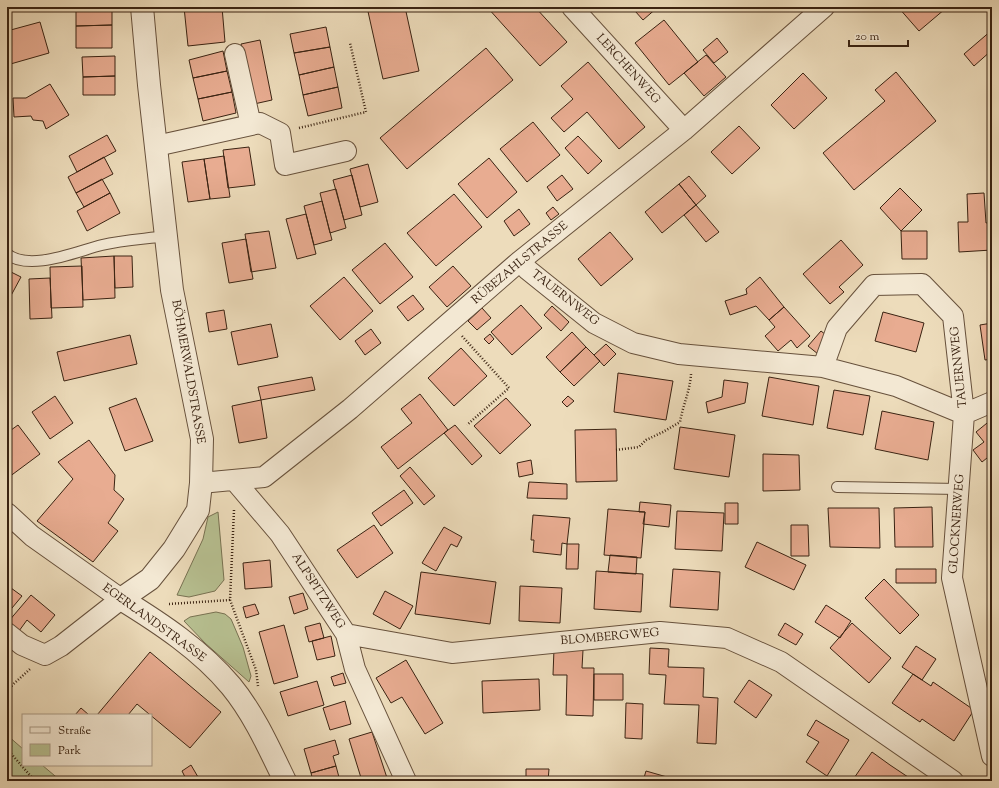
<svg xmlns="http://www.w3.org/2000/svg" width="999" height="788" font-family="'Sorts Mill Goudy',serif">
	<rect width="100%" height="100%" fill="#eddcbb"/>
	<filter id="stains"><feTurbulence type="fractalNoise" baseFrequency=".005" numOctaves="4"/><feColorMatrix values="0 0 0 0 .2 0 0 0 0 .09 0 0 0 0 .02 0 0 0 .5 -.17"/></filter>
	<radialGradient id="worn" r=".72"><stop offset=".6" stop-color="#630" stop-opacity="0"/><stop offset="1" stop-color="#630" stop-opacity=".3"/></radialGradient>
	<path fill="#b7c091" stroke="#787252" d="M218,512L224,580L215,591L189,597L177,595L203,539L208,517Z
		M216,612L225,614L231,619L243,647L251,676L249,682L205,643L184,621L190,617Z
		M7,735L23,749V765H42L61,781H7Z"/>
	<path fill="#e8ac91" stroke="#3a2312" d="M76,7H112V25L76,26Z
		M184,7H222L225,42L188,46Z
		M290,7H310L291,11Z
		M367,7H405L419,71L383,79Z
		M487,7H535L567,42L540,66Z
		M640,7H658L643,20L635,11Z
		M898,7H943L945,9L919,31Z
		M664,20L698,62L669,85L635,43Z
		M40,22L49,53L7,65V31Z
		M112,25V48H76V26Z
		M326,27L330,47L294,53L290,34Z
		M992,30V50L974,66L964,54Z
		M717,38L728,52L714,63L703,50Z
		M260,40L272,100L254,104L241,44Z
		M330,47L334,67L299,75L294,53Z
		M486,48L513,80L407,169L380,138Z
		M223,51L227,71L193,78L189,60Z
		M706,55L726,77L704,96L684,73Z
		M115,56V76L83,77L82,57Z
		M588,62L645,127L619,149L587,112L564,132L551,118L573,99L561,86Z
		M334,67L338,87L303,95L299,75Z
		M227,71L232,92L198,99L193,78Z
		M896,72L936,121L854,190L823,153L885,101L875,90Z
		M803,73L827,98L794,129L771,105Z
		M115,76V95H83V77Z
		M50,84L69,115L46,129L43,121L33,120L31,116L14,117L13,98H26Z
		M338,87L342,108L308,116L303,95Z
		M232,92L236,113L203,121L198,99Z
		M533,122L560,155L527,182L500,149Z
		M739,126L760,148L732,174L711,152Z
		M107,135L116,151L77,172L69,156Z
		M578,136L602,161L588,174L565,148Z
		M249,147L255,185L228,188L223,150Z
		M224,156L230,197L210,199L204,159Z
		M104,157L113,174L76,193L68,177Z
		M489,158L517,192L487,218L458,184Z
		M204,159L210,199L188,202L182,162Z
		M368,164L378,202L360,207L350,169Z
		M352,175L362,215L344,220L333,180Z
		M562,175L573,189L557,201L547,187Z
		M689,176L706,196L696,205L679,184Z
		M102,179L110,193L84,207L76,193Z
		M679,184L696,205L662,233L645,212Z
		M900,188L922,210L901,231L880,208Z
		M336,189L346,228L330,233L320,193Z
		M110,193L120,213L87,231L77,211Z
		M984,193L986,223L992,222V250L959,252L958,222H968L967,194Z
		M454,194L482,227L436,266L407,233Z
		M322,201L332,240L314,245L304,206Z
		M696,205L719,232L706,242L684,215Z
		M553,207L559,214L551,220L546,213Z
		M519,209L530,224L514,236L504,221Z
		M306,214L316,254L297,259L286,219Z
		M269,231L276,268L251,272L245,234Z
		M901,231H927V259H902Z
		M610,232L633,259L601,286L578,259Z
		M246,239L253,279L229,283L222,243Z
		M841,240L863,265L839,287L844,292L830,304L803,274Z
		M385,243L413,277L380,304L352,270Z
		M114,256H132L133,287L115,288Z
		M114,256L115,298L83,300L81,258Z
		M82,266L83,307L51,308L50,267Z
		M453,266L471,286L447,307L429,287Z
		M7,270L21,277L7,303Z
		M344,277L373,311L340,340L310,306Z
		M760,277L784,307L769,320L756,306L730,315L725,301L747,294L746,289Z
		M50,278L52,318L30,319L29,279Z
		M413,295L424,309L408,321L397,307Z
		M521,305L542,328L512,355L491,332Z
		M552,306L569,322L561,331L544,315Z
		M784,307L810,336L797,348L791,340L778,351L765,336L775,327L769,320Z
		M482,308L491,318L477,330L468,321Z
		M224,310L227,329L209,332L206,313Z
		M883,312L924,323L916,352L875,341Z
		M992,323V359L985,360L980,325Z
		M271,324L278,357L238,365L231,332Z
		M371,329L381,343L365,355L355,341Z
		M821,331L831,339L818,354L808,346Z
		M572,332L586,347L560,372L546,357Z
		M490,334L494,339L489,344L484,339Z
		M130,335L137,364L64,381L57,352Z
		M606,344L616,354L604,366L594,355Z
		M586,347L600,361L574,386L560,372Z
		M461,348L487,376L454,406L428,378Z
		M618,373L673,381L666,420L614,412Z
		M312,377L315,390L261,400L258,387Z
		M769,377L819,386L813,425L762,416Z
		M724,380L748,383L745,403L708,413L706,402L722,397Z
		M834,390L870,396L863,435L827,428Z
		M420,394L448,430L398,469L381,447L412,423L401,409Z
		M55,396L73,423L50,439L32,412Z
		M568,396L574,401L567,407L562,402Z
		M136,398L153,441L125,451L109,408Z
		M506,398L531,425L500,454L474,426Z
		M261,400L267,438L239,443L232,406Z
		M882,411L934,422L928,460L875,449Z
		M992,419V454L982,462L973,450L984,442L976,432Z
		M18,425L40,454L9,477L7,475V433Z
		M455,425L482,456L472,465L444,433Z
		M680,427L735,435L729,477L674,469Z
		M616,429L617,481L576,482L575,430Z
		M89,440L115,475L114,490L124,499L108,523L118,531L93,562L37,521L73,479L58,462Z
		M763,454L799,455L800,490L763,491Z
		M531,460L533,474L519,477L517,463Z
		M410,467L435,496L424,505L400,476Z
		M529,482L567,484V499L527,498Z
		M404,490L413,503L381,526L372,513Z
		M640,502L671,505L669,527L643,524L645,512H639Z
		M725,503H738V524H725Z
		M932,507L933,547H895L894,508Z
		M828,508H879L880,548L830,547Z
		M608,509L645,512L641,558L604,555Z
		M677,511L724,513L722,551L675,549Z
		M533,515L570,518L567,544L562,543L561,555L533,552L534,540H531Z
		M374,525L393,553L357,578L337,550Z
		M791,525H808L809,556H791Z
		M444,527L462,537L457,547L451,544L436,571L422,563Z
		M757,542L806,565L794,590L745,567Z
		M567,544H579L578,569H566Z
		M610,555L637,557L636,574L608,572Z
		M270,560L272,587L245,589L243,563Z
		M673,569L720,572L718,610L670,607Z
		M896,569H936V583H896Z
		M596,571L643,574L641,612L594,609Z
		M421,572L496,582L490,624L415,614Z
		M884,579L919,615L900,634L865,598Z
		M520,586L562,588L560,623L519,621Z
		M11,588L22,596L7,614V593Z
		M385,591L413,606L400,629L373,614Z
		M303,593L308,609L294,614L289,597Z
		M31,595L55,615L41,632L27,620L19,631L8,622Z
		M255,604L259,614L246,618L243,607Z
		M826,605L851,621L840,638L815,622Z
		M320,623L324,638L309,642L305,627Z
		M785,623L803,634L796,645L778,635Z
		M852,623L891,658L869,683L830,648Z
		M284,625L298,677L274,684L259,632Z
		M331,636L335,656L317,660L312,641Z
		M916,646L936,659L922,680L902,667Z
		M650,648L669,649L668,667L704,668L703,697L718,698L716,744L697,743L699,705L664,704L666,675L649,674Z
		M554,649L583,650L582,668H594L593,716L566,715L567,675H553Z
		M150,652L221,712L190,748L137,704L128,715H97Z
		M406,660L443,723L425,734L402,697L391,703L376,678Z
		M343,673L346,683L334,686L331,677Z
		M594,674H623V700H594Z
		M913,674L931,686L933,682L974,710L954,741L922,719L920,722L892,703Z
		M539,679L540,710L483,713L482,681Z
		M749,680L772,695L756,718L734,702Z
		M317,681L324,705L288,716L280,692Z
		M345,701L351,724L330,730L323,708Z
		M626,703L643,704L642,739L625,738Z
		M81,708L89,715H75Z
		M816,720L849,740L827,776L806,762L819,742L807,735Z
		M372,732L388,781H362L349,739Z
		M335,740L339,754L333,756L336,766L311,773L304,749Z
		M872,752L890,765L914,781H852Z
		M191,765L198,777L187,781L182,771Z
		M336,766L340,781H313L311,773Z
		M526,769H549L548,781H526Z
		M646,771L681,781H643Z
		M444,779H494V781H444Z"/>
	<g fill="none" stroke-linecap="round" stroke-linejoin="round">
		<defs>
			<path id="service" d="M7,254C30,272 77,251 102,245C123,240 145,239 166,236
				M837,487L959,489"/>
			<path id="minor" d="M572,7L684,130
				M235,54L251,125
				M156,146L260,123L280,133L285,165L346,151
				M520,261L528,270L594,323L633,343L679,354L823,367L896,386L964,414L953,316L922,284L874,285L837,328L823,367
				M992,402L964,414L952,578L992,756
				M235,481L280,534L346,634L355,669L406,781
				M201,483L264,477L350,409L520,261L684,130L824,7
				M7,513L32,536L121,599L61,646L45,655L22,645L7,633
				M346,634L452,653L660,632L727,638L781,662L953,781"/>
			<path id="tertiary" d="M142,7L149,85L172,290L202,439L201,483L198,510L174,549L150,579L121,599C160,623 201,650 231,686C254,714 269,748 285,781"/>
		</defs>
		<use href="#service" stroke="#67513c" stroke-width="12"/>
		<use href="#minor" stroke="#67513c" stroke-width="22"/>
		<use href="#tertiary" stroke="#67513c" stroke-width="24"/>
		<path stroke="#3a2312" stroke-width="2.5" stroke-dasharray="1 2" stroke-linecap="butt" d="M299,128L366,112L350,43
			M462,336L509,388L467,425
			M616,450L639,447L646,440L663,432L680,422C683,405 690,391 691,374
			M234,510L230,600L256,670L258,686
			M169,604L230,600
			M7,690L30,669
			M7,749L35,781"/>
		<use href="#service" stroke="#f3e8d3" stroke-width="10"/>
		<use href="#minor" stroke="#f3e8d3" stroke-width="20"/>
		<use href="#tertiary" stroke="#f3e8d3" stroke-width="22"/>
	</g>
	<g text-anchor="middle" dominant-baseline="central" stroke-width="3" stroke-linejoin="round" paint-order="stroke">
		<g font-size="12" fill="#3a2312" stroke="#f3e8d3">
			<text transform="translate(628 69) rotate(48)">LERCHENWEG</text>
			<text transform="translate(520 263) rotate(-40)">RÜBEZAHLSTRASSE</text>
			<text transform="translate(565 298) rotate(38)">TAUERNWEG</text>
			<text transform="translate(959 367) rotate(-96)">TAUERNWEG</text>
			<text transform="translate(188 372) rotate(80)">BÖHMERWALDSTRASSE</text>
			<text transform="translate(957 524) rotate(-86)">GLOCKNERWEG</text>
			<text transform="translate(318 591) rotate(57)">ALPSPITZWEG</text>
			<text transform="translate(154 623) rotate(36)">EGERLANDSTRASSE</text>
			<text transform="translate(610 637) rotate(-5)">BLOMBERGWEG</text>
		</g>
	</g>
	<rect width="999" height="788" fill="none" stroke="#eddcbb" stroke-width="24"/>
	<rect x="8" y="8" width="983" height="772" fill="none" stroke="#3a2312" stroke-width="2"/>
	<rect x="12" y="12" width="975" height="764" fill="none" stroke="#3a2312"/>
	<rect x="22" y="714" width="130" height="52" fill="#f3e8d3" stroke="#a99986"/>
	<rect x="30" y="727" width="20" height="6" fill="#f3e8d3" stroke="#a99986"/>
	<text x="58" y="734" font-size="12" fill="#3a2312">Straße</text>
	<rect x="30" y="744" width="20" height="12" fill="#b7c091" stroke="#a99986"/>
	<text x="58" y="754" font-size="12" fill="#3a2312">Park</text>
	<path d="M849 40v6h59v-6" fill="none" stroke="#3a2312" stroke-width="2"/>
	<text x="855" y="40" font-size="12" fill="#3a2312" stroke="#f3e8d3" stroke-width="3" paint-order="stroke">20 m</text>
	<rect width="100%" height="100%" filter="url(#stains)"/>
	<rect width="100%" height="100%" fill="url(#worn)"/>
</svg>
